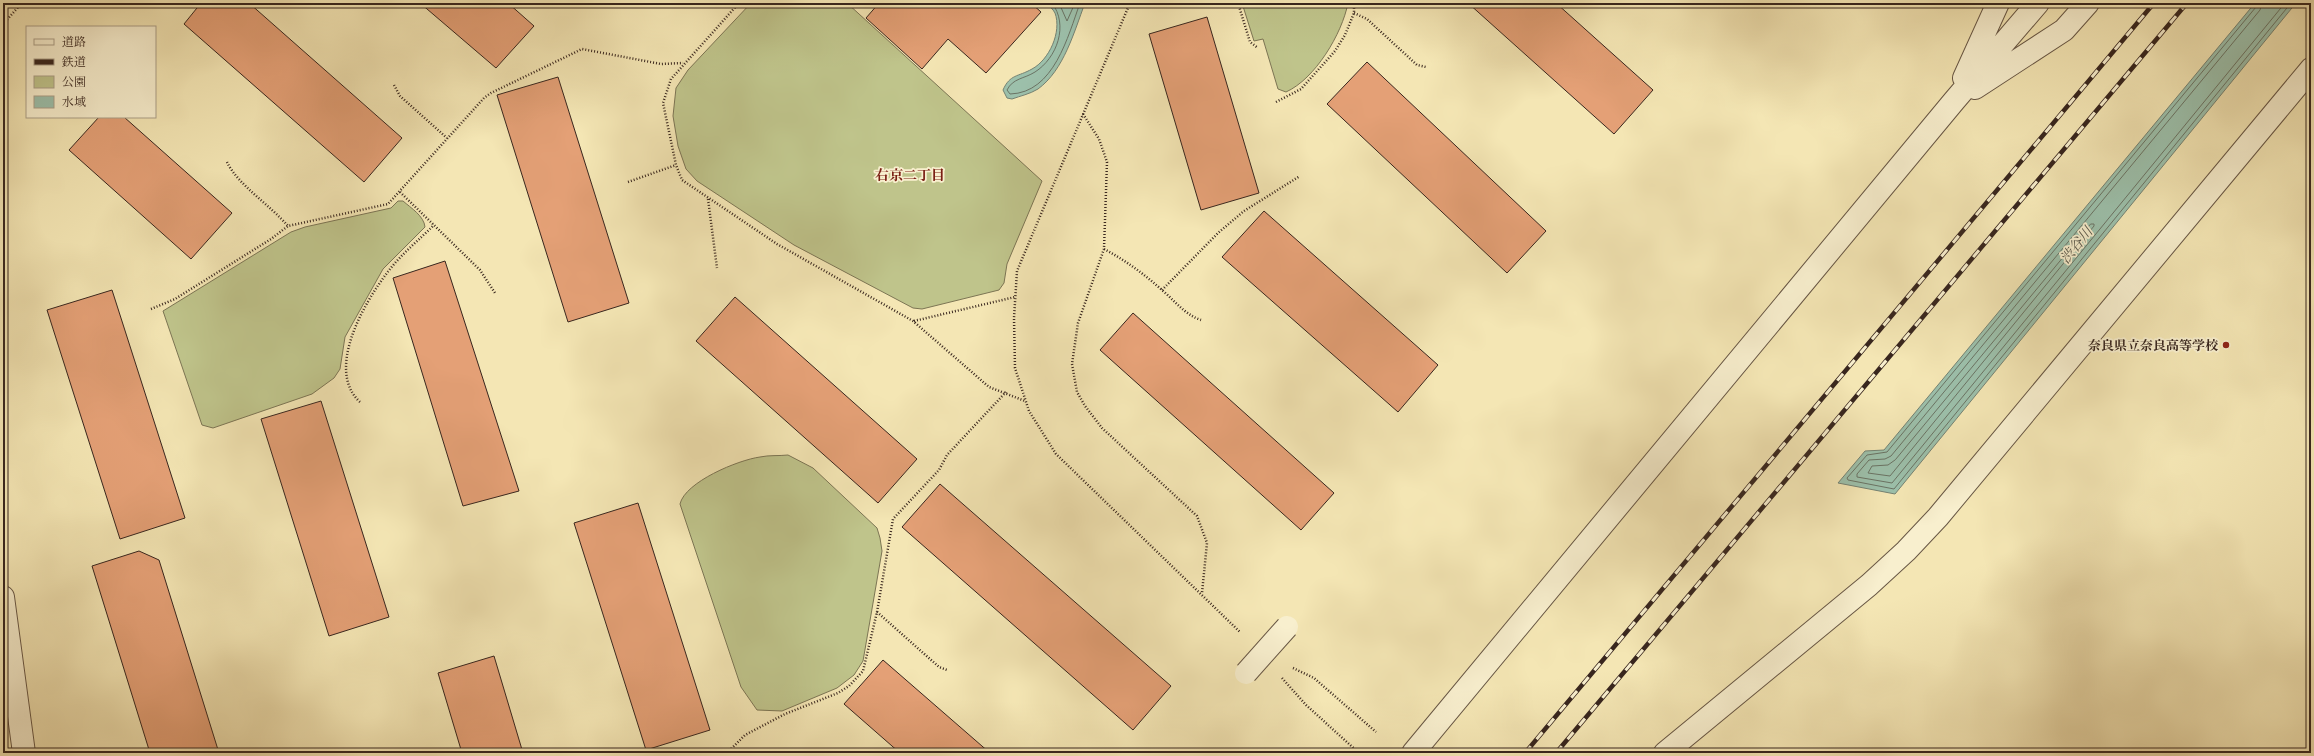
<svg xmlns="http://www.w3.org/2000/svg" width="2314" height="756" font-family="'Gentium Book Plus','Noto Serif JP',serif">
	<rect width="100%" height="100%" fill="#f4e6b4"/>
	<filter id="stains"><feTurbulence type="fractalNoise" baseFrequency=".005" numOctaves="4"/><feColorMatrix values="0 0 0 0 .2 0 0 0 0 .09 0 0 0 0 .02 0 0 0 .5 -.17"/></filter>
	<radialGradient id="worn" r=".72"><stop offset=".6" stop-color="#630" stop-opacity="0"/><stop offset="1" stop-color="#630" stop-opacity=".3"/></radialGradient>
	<path fill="#bfc48b" stroke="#7c7554" d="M751,3H847L1042,181L1007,264L1004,283L999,290L922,309L913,308L794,245L697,181L686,169L678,146L673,116L676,88L688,70Z
		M1242,3H1348C1342,34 1315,79 1286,92L1278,89L1263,39L1254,41Z
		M398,201H403C411,208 424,216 425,227L383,269L345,337L340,369L334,378L312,394L213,428L202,425L163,311L291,232L305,227L391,208Z
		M788,455L813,468L877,528L880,538L882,551L863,661L854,675L837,688L782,711L757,710L741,687L680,504C685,482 738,460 760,457C769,455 779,456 788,455Z"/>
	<path fill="#9cc0ab" stroke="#748273" d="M1047,3H1085C1074,32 1064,70 1038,89C1030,94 1020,96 1012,99L1007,98L1003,90C1010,74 1018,77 1032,69C1049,60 1062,32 1055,13C1053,9 1049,6 1047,3Z
		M2255,3H2296L1895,494L1838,483L1865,451L1884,450Z"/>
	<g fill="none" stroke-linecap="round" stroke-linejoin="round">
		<path stroke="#6a7364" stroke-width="1" d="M1052,3C1069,25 1057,58 1035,72C1024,79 1013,78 1007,90L1010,94C1054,93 1068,36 1080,3
			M1059,3L1067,21L1075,3
			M2257,3L2256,7L1887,452L1867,455L1847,478L1848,480L1894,489L2291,3
			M2262,3L2260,10L1891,456L1885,459L1869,460L1857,474V477L1892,483L2285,3
			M2091,224H2094V226L1890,476L1868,473L1872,466L1888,465L1895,460Z"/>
	</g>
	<path fill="#e4a076" stroke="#38261e" d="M201,3H249L402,138L364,182L184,24Z
		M420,3H508L534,26L496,68Z
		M879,3H1031L1041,12L986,73L948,39L922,69L866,18Z
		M1468,3H1556L1653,90L1614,134Z
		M1207,17L1259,193L1201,210L1149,34Z
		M1367,62L1546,231L1507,273L1327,104Z
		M558,77L629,303L568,322L497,95Z
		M99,117H124L232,213L191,259L69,150Z
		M1264,211L1438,365L1398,412L1222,257Z
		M445,261L519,491L463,506L393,278Z
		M112,290L185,518L120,539L47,310Z
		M735,297L917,459L878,503L696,341Z
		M1133,313L1334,493L1301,530L1100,350Z
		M321,401L389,617L329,636L261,419Z
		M940,484L1171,686L1133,730L902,527Z
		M638,503L710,730L646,750L574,523Z
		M139,551L159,560L219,753H150L92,566Z
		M494,656L523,753H462L438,673Z
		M883,660L990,753H900L844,704Z"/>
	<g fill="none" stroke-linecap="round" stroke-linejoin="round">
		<defs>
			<path id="minor" d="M1964,78L1998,3
				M1975,88L2064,30L2088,3
				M3,597L24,753
				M1413,753L1954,101L2038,3
				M1665,753L1869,585L1906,551L1938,517L2311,69"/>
		</defs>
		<use href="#minor" stroke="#675644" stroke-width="24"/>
		<path stroke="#38261e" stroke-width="2.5" stroke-dasharray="1 2" stroke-linecap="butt" d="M739,3L671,79L663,103L676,165L682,180L777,244L913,321L989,387L1025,401
			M1130,3L1017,271L1014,318L1015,368L1029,411L1056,454L1240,632
			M1238,3L1250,42L1258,48
			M1354,13L1367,19L1417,65L1426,67
			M3,24L22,3
			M394,85L400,96L447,138
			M1276,102L1301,89L1335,51L1345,35L1354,13V3
			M1083,114L1099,139L1107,162L1104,249L1078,323L1072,364L1077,392L1085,406L1102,428L1197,516L1207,543L1202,593
			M227,162C237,184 271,206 288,226
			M628,182L676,165
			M400,192L480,270L495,293
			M708,199L717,268
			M1104,249C1125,260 1144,274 1162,290C1175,301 1184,314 1201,320
			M1162,290L1218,233L1244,211L1300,176
			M151,309L175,299L271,239L288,226L388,204L484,98L491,93L582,49L661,64L683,63
			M914,321L1015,297
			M360,402C325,370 364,303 387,273C400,255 419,240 434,225
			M877,612L939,667L947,670
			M1293,668L1314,678L1376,732
			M1282,678L1306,705L1359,753
			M727,753L745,735L785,714L838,693L849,686L863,671L877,612L893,519L939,470L947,455L1006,392"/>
		<use href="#minor" stroke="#f8efce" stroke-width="22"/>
		<defs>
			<path id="rail" d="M1525,753L2154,3
				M1556,753L2187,3"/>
		</defs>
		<use href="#rail" stroke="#38261e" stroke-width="4.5"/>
		<use href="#rail" stroke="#f8efce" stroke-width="3" stroke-dasharray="9" stroke-linecap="butt"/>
		<defs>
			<path id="minor-bridge" d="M1246,673L1287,627"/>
		</defs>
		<use href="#minor-bridge" stroke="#675644" stroke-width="24" stroke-linecap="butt"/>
		<use href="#minor-bridge" stroke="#f8efce" stroke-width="22"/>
	</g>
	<circle fill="#8f2418" stroke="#f8efce" stroke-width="1.5" cx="2226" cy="345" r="4"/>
	<g text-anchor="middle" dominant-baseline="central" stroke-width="3.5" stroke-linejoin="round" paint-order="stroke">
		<g font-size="13" font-weight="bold" fill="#38261e" stroke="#f8efce" text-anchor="end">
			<text x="2218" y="345">奈良県立奈良高等学校</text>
		</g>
		<g font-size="14" font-weight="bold" fill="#7a1f14" stroke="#f8efce">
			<text x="910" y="175">右京二丁目</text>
		</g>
		<g font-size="14" font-style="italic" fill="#565448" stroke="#f8efce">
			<text transform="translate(2076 245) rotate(-51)">渋谷川</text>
		</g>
	</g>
	<rect width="2314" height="756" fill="none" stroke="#f4e6b4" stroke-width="16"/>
	<rect x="4" y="4" width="2306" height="748" fill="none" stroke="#38261e" stroke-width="2"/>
	<rect x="8" y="8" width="2298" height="740" fill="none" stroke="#38261e"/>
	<rect x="26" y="26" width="130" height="92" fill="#f8efce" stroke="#ab9f88"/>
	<rect x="34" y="39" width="20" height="6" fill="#f8efce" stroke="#ab9f88"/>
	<text x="62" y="46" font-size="12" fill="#38261e">道路</text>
	<rect x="34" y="59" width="20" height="6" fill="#38261e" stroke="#ab9f88"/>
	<text x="62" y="66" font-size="12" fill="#38261e">鉄道</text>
	<rect x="34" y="76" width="20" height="12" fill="#bfc48b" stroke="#ab9f88"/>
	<text x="62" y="86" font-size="12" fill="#38261e">公園</text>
	<rect x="34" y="96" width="20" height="12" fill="#9cc0ab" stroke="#ab9f88"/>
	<text x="62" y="106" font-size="12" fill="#38261e">水域</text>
	<rect width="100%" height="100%" filter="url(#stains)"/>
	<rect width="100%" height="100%" fill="url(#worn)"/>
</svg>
